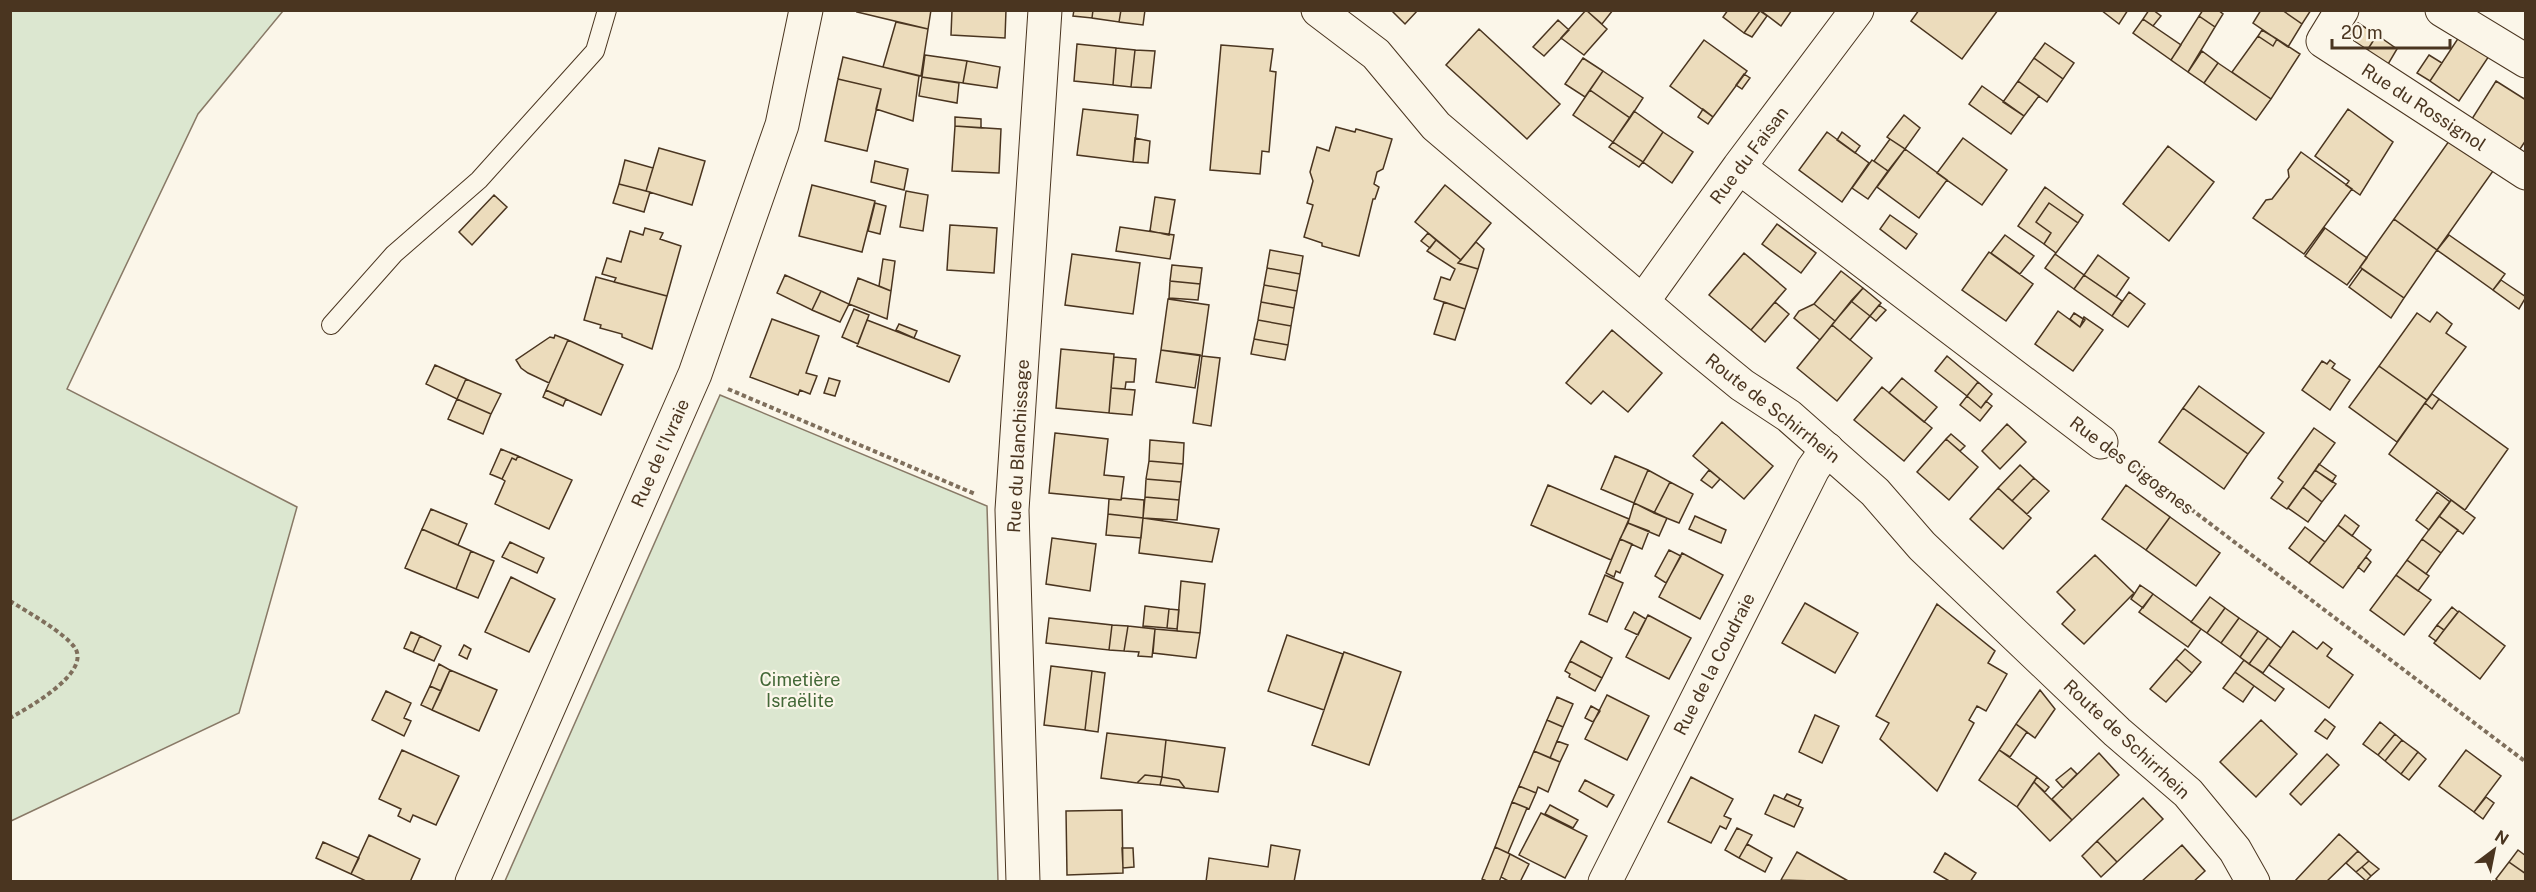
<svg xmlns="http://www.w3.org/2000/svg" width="2536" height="892" font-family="'Public Sans',sans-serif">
	<rect width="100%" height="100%" fill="#fbf6e9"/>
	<path fill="#dce7d0" stroke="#887966" stroke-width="1.5" d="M11,10L283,11L198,114L67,389L297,507L239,713L11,821Z
		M720,395L987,506L998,881H505Z"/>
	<path fill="#ecdcbc" stroke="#4a3520" stroke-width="1.5" d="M858,10H931L928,29L857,12Z
		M952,10H1006L1005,38L951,35Z
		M1074,10H1093L1092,18L1073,16Z
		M1093,10H1121L1119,22L1092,18Z
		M1121,10H1145L1143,25L1119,22Z
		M1391,10H1418L1405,24Z
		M1586,10L1607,29L1584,55L1561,38Z
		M1586,10H1613L1602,24Z
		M1728,10H1760V11L1744,33L1723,17Z
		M1760,10H1792L1781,26Z
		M1919,10H1998L1962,59L1911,21Z
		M2101,10H2128L2119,24Z
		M2149,10H2153L2161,16L2153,26L2143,19Z
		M2203,10H2218L2223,14L2215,27L2199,16Z
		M2261,10H2282L2302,24L2288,47L2253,23Z
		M2282,10H2311L2302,24Z
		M1760,11L1767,16L1752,37L1744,33Z
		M2199,16L2215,27L2188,72L2171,60Z
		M2143,19L2181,45L2171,60L2133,33Z
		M1558,20L1569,30L1544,56L1533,47Z
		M896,22L928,29L921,76L883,67Z
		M2358,23L2377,35L2366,52L2347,39Z
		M1479,29L1560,104L1527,139L1446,65Z
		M2262,30L2277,39L2273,46L2258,36Z
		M2377,35L2397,49L2387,66L2366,52Z
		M2258,36L2273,46L2277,39L2300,54L2271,99L2232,72Z
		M2459,37L2489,56L2459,101L2430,81Z
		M1704,40L1747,71L1713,117L1670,86Z
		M2045,43L2074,63L2063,79L2034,58Z
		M1077,44L1116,48L1113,85L1074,81Z
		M1221,45L1273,49L1270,71L1276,72L1269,152L1262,151L1260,174L1210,170Z
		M1116,48L1135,50L1131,87L1113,85Z
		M1135,50L1155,51L1151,88L1131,87Z
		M2202,51L2218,63L2204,83L2188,72Z
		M925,55L967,61L963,83L922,77Z
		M2429,55L2442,63L2430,81L2417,73Z
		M843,57L919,76L913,121L876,109L881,89L838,79Z
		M1583,58L1603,71L1585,97L1565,84Z
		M2034,58L2063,79L2047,102L2018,81Z
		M967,61L1000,67L997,88L963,83Z
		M2218,63L2271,99L2256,120L2204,83Z
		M1603,71L1643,98L1630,118L1590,90Z
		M1744,74L1750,78L1742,89L1736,85Z
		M922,77L959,83L957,103L919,96Z
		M838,79L881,89L867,151L825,141Z
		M2018,81L2039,96L2024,116L2003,102Z
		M2496,81L2526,100V140L2518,152L2470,122Z
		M1982,86L2024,116L2011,134L1969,104Z
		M1590,90L1630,118L1613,142L1573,115Z
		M1083,109L1138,115L1133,162L1077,155Z
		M1703,109L1713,117L1708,124L1698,117Z
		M2348,109L2393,142L2360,195L2346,185L2349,181L2315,156Z
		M1634,111L1663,132L1643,162L1613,142Z
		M1904,115L1920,128L1905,149L1887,137Z
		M955,117L981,119V128L955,126Z
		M955,126L1001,129L999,173L952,171Z
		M1336,127L1355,132L1356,129L1392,139L1383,169L1377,172L1374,184L1379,187L1375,199H1373L1359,256L1322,246V243L1304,237L1313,205L1307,203L1313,181L1310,172L1317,147L1329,151Z
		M1663,132L1693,152L1672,183L1643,162Z
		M1827,132L1869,163L1842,202L1799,170Z
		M1842,132L1860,146L1855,153L1837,140Z
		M2454,134L2498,164L2437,250L2394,219Z
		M1135,138L1150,141L1148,163L1133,162Z
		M1963,138L2007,170L1982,205L1937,173Z
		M1890,139L1905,149L1888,171L1874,161Z
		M1613,142L1643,162L1639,167L1609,147Z
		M2168,146L2214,182L2169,241L2123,204Z
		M659,148L705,161L692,205L646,191Z
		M1905,149L1947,180L1919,218L1877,187Z
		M2301,152L2352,189L2304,254L2253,218L2266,200L2272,199L2289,177L2288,170Z
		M625,160L653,168L646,191L619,184Z
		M1872,160L1888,171L1868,199L1852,188Z
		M875,161L908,169L904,190L871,182Z
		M619,184L650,192L644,212L613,203Z
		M812,185L875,201L862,252L799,236Z
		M1445,185L1491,223L1461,260L1415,222Z
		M2045,187L2083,215L2078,223L2049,203L2036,222L2051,233L2044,244L2018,226Z
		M906,191L928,195L923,231L900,227Z
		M494,195L507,207L472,245L459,232Z
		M1155,197L1175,200L1169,235L1150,231Z
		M875,203L886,206L880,234L868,231Z
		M2049,203L2078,223L2056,253L2044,244L2051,233L2036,222Z
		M1890,215L1917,234L1906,249L1880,229Z
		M2394,219L2437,250L2404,298L2360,267Z
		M1777,224L1816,253L1801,273L1762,244Z
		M950,225L997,228L994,273L947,270Z
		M1120,227L1174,235L1170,259L1116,251Z
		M645,228L663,233L660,239L681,246L667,296L614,282L616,278L602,274L607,258L621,262L630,231L643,235Z
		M2325,228L2367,258L2347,285L2305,256Z
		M1428,233L1436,240L1430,248L1421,241Z
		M2005,235L2034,256L2020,274L1991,253Z
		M2449,235L2505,274L2493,290L2437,250Z
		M1436,240L1461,260L1458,263L1478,269L1465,309L1434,299L1441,277L1450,280L1455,269L1427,251Z
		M1476,242L1484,249L1478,269L1458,263Z
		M1270,250L1303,256L1300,274L1267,268Z
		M1989,252L2033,284L2006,321L1962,290Z
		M1744,253L1786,289L1751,330L1709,295Z
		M1072,254L1140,263L1133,314L1065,305Z
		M2055,254L2084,275L2074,289L2045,268Z
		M2098,255L2129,278L2116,297L2084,275Z
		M883,259L895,261L891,291L879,286Z
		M1172,265L1202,268L1200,284L1170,281Z
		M1267,268L1300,274L1297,291L1264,285Z
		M2362,269L2404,298L2391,318L2349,287Z
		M1841,271L1863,288L1835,321L1814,304Z
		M785,275L821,291L812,310L777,293Z
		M2084,275L2122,301L2112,316L2074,289Z
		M596,277L667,296L652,349L622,337V334L600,328L601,325L584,320Z
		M858,278L891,291L887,319L849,304Z
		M2501,280L2526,297L2519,309L2493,290Z
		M1170,281L1200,284L1198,300L1169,298Z
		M1264,285L1297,291L1294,308L1261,302Z
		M1863,288L1881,303L1870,316L1851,301Z
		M821,291L849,304L840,322L812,310Z
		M2129,292L2145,304L2128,327L2112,316Z
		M1168,299L1209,305L1202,356L1161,350Z
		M1851,301L1870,316L1850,340L1832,325Z
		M1261,302L1294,308L1291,326L1258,320Z
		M1444,302L1465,309L1455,340L1434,334Z
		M1775,302L1789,314L1765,342L1751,330Z
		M1814,304L1835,321L1820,340L1794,318L1799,311Z
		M1879,305L1886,310L1876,321L1870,316Z
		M854,309L869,315L858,344L842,337Z
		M2058,311L2080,327L2084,317L2103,330L2073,371L2035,344Z
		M2437,312L2452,324L2446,333L2466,347L2427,400L2379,366L2417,313L2430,322Z
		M2074,313L2085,320L2080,327L2070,319Z
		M772,319L819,336L806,373L817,376L810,394L800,390L798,395L750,377Z
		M867,320L960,356L949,382L857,346Z
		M1258,320L1291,326L1288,345L1254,339Z
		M899,324L917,331L914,338L896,330Z
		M1832,325L1872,358L1837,401L1797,368Z
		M1612,330L1662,373L1628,412L1603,391L1591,404L1566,383Z
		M555,335L568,340L549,383L528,373L521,368L516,360L550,337L554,338Z
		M1254,339L1288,345L1285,360L1251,354Z
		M568,340L623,365L601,415L546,390Z
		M1061,349L1114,354L1109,413L1056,408Z
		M1161,350L1200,355L1195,388L1156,382Z
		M1202,356L1220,358L1211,426L1193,423Z
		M1947,356L1978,382L1967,396L1935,371Z
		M1114,357L1136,359L1134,382H1126L1125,389L1111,388Z
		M2330,360L2335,364L2332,368L2350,380L2330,410L2302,390L2322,361L2327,364Z
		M435,365L466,379L457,399L426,384Z
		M2379,366L2427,400L2397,442L2349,407Z
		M829,378L840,381L835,396L824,393Z
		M1902,378L1937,407L1924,422L1889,393Z
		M466,379L501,394L491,414L457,399Z
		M1978,382L1992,394L1981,408L1967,396Z
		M2199,386L2264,433L2248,454L2183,408Z
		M1882,387L1932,428L1904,461L1854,420Z
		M1111,388L1135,390L1132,415L1109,413Z
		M546,390L566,399L563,406L543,397Z
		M2432,394L2439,399L2432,409L2425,403Z
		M1967,396L1981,408L1986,401L1992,406L1980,421L1960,405Z
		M457,399L491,414L483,434L448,419Z
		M2439,399L2508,449L2465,510L2389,454L2425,403L2432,409Z
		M2183,408L2248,454L2224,489L2159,442Z
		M1722,422L1773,466L1744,499L1693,456Z
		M2007,424L2026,442L2000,469L1982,451Z
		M2314,428L2335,443L2287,509L2271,498L2283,482L2278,478Z
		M1055,433L1108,439L1104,475L1124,477L1121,500L1049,493Z
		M1951,434L1965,446L1960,451L1946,439Z
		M1946,439L1978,467L1949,500L1917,472Z
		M1150,440L1184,443L1183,464L1149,461Z
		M501,449L518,456L516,460L512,458L502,479L490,474Z
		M518,456L572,480L549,529L495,504L505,481L502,479L512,458L516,460Z
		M1615,456L1648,470L1634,503L1601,489Z
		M1149,461L1183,464L1181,482L1146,479Z
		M2319,464L2336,476L2332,482L2315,470Z
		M2020,465L2034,478L2012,501L1998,488Z
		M1648,470L1670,482L1654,513L1634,503Z
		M1709,470L1720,479L1712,488L1701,480Z
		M2315,470L2336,484L2322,502L2303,487Z
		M2034,478L2049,491L2027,514L2012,501Z
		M1146,479L1181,482L1179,500L1145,497Z
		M1670,482L1693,494L1679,523L1654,513Z
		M1548,485L1629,519L1611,560L1531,525Z
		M2126,485L2170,517L2146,550L2102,519Z
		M2303,487L2322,502L2308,522L2288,508Z
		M1998,488L2031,518L2003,549L1970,519Z
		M2437,492L2450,502L2429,530L2416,520Z
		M1145,497L1179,500L1177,520L1143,518Z
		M1122,498L1144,500L1143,518L1108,514L1109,499L1121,500Z
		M2451,500L2475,518L2463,534L2439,516Z
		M1634,503L1667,518L1659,536L1628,523Z
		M431,509L467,524L458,545L422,529Z
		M1108,514L1143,518L1141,538L1106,535Z
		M2345,515L2359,526L2352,536L2338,525Z
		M1695,516L1726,530L1721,543L1689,529Z
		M2439,516L2458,530L2441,553L2422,539Z
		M2170,517L2220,553L2196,586L2146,550Z
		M1143,518L1219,529L1212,562L1139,553Z
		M1628,523L1649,531L1642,549L1620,539Z
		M2338,525L2371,550L2343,588L2309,563Z
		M2305,527L2325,542L2309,563L2289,548Z
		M422,529L471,551L456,589L405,568Z
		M1052,538L1096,544L1090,591L1046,584Z
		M1620,539L1632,544L1620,573L1616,571L1614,577L1606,573Z
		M2422,539L2441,553L2426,574L2407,560Z
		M510,542L544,558L537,573L502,557Z
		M1669,550L1681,556L1666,583L1655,576Z
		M471,551L494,561L478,598L456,589Z
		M1682,553L1723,575L1700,619L1659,597Z
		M2095,555L2134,593L2084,644L2062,624L2075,610L2057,592Z
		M2366,557L2371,562L2364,572L2358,567Z
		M2407,560L2429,576L2418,591L2396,575Z
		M1605,575L1623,583L1607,622L1589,614Z
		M2396,575L2431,600L2404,635L2370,610Z
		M511,577L555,599L529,652L485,632Z
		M1181,581L1205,584L1200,633L1177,631Z
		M2140,585L2153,594L2143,608L2131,599Z
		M2153,594L2201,629L2188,647L2139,612Z
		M2210,597L2225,608L2207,633L2191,622Z
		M1805,603L1858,633L1835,673L1782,643Z
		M1937,604L1995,651L1988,663L2007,674L1986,711L1977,706L1969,720L1974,723L1937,791L1880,739L1889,723L1876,716Z
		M1145,606L1169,609L1167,628L1143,626Z
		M2452,607L2458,612L2444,630L2437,625Z
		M2225,608L2239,618L2221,643L2207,633Z
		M1169,609L1179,610L1177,629L1167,628Z
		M2459,611L2505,646L2480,679L2434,643Z
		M1634,612L1646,619L1638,635L1625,629Z
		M1648,615L1691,638L1669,679L1626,657Z
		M1049,618L1112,625L1109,650L1046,643Z
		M2239,618L2258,631L2240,657L2221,643Z
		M1112,625L1128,626L1124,651L1109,650Z
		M2437,625L2444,630L2436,641L2429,636Z
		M1128,626L1155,629L1152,657L1138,656L1139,652L1124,651Z
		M1155,629L1200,633L1196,658L1153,653Z
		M2258,631L2268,638L2249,664L2240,657Z
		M2293,631L2317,649L2323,642L2332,649L2327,656L2353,675L2329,708L2269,665Z
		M411,632L420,636L413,652L404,648Z
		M1287,635L1343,654L1324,710L1268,691Z
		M420,636L441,646L434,661L413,652Z
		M2268,638L2281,648L2263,673L2249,664Z
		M1581,641L1612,658L1602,678L1570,661Z
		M464,645L471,649L467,659L459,655Z
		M2185,649L2201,662L2192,673L2176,659Z
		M1344,652L1401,672L1369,765L1312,745Z
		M2176,659L2192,673L2166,702L2150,689Z
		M2244,660L2284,689L2275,701L2235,672Z
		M1570,661L1602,678L1595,691L1569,677L1570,674L1565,671Z
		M439,664L450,670L441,691L430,686Z
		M1051,666L1092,671L1085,730L1044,725Z
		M450,670L497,690L479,731L432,710Z
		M1092,671L1105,673L1098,732L1085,730Z
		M2235,672L2254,686L2243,702L2223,688Z
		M430,686L441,691L432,710L421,705Z
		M2040,690L2055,709L2035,738L2016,724Z
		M386,691L411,703L404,718L411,721L404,736L372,720Z
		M1607,695L1649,716L1627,760L1585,739Z
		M1557,697L1573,704L1563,727L1547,720Z
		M1591,706L1600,711L1593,722L1585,718Z
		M1815,715L1839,726L1822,763L1799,752Z
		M2325,719L2335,727L2327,739L2315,731Z
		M1547,720L1563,727L1550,758L1534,751Z
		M2261,720L2297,754L2256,797L2220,762Z
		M2380,722L2395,734L2378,755L2363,744Z
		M2016,724L2027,732L2010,757L1999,750Z
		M1107,733L1166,740L1162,777L1145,775L1137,783L1101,778Z
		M2395,734L2402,740L2385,761L2378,755Z
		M1166,740L1225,748L1218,792L1185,788L1179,780L1162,777Z
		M2402,740L2418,752L2401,774L2385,761Z
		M1557,741L1568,745L1560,762L1550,758Z
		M402,750L459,776L436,825L413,815L410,822L398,816L401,809L379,799Z
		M1999,750L2037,777L2017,807L1979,780Z
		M2466,750L2501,776L2474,812L2439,786Z
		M1534,751L1560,762L1548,792L1538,787L1536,793L1519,786Z
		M2418,752L2426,759L2409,780L2401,774Z
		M2099,753L2119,775L2072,820L2052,799Z
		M2327,754L2339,765L2301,805L2290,794Z
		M2071,768L2077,774L2063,788L2056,780Z
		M1145,775L1162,777L1160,785L1137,783Z
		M1162,777L1179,780L1185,788L1160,785Z
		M1691,777L1733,799L1724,816L1731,819L1726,829L1720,826L1711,843L1668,822Z
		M2037,777L2049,787L2045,792L2034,782Z
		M1585,780L1614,795L1607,807L1579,791Z
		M2034,782L2072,820L2050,841L2017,807Z
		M1519,786L1536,793L1529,809L1512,802Z
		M1787,794L1801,800L1798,806L1784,799Z
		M1774,795L1803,808L1794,827L1765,814Z
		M2486,797L2494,803L2483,819L2474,812Z
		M2143,798L2163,819L2117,862L2097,841Z
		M1512,802L1527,808L1508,853L1495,847Z
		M1550,805L1578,820L1573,828L1545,814Z
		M1122,810L1123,873L1067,875L1066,811Z
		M1541,813L1587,836L1565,878L1519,855Z
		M1737,828L1752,835L1739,858L1725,850Z
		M2339,834L2358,851L2326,882H2294Z
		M369,835L420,859L410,882H368L351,874Z
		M2097,841L2117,862L2101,877L2082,856Z
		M323,842L359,858L351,874L316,858Z
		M1747,844L1772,858L1765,872L1739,858Z
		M1271,845L1300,850L1294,882H1206L1209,858L1268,867Z
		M2182,845L2205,871L2193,882H2141Z
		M1495,847L1510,854L1499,882H1489L1482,879Z
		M1122,848H1133L1134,867L1123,868Z
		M2518,850L2526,856V874L2509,862Z
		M2358,851L2369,861L2356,872L2346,863Z
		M1797,852L1850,882L1781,880Z
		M1945,853L1976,873L1970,882H1951L1934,872Z
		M1510,854L1529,864L1520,882H1510L1501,877Z
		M2369,861L2379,869L2371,876L2362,867Z
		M2509,862L2526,874V882H2499L2496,879Z
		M2362,867L2371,876L2366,881L2356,872Z"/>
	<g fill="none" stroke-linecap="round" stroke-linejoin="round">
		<defs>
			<path id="lane" d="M331,325L394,254L479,180L595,51L607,10"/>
			<path id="street" d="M2342,10L2323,41L2526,173
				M2442,10L2526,61
				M1739,167L2101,442
				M1643,301L1739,167L1857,10
				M472,882L695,374L782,125L806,10
				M1023,882L1012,510L1045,10
				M1605,882L1813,469L1827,449"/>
			<path id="secondary" d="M1318,10L1376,54L1436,126L1692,344L1742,385L1789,416L1875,492L1922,546L2117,732L2188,793L2235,850L2253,882"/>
		</defs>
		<use href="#lane" stroke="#4a3520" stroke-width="20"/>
		<use href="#street" stroke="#4a3520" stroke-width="35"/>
		<use href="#secondary" stroke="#4a3520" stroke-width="35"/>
		<path stroke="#7f6f5c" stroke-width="4" stroke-dasharray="4.5 3" stroke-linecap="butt" d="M728,389L975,494
			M2131,464L2526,762
			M10,601C26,611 65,633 75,648C91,673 28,708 10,718"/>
		<use href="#lane" stroke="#fbf6e9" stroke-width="18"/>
		<use href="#street" stroke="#fbf6e9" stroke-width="33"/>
		<use href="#secondary" stroke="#fbf6e9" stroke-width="33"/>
	</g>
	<g text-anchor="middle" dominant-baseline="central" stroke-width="4.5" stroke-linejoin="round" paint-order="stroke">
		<g font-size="18" fill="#4a3520" stroke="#fbf6e9">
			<text transform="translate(2424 107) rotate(33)">Rue du Rossignol</text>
			<text transform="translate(1749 155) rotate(-53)">Rue du Faisan</text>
			<text transform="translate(1773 408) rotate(38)">Route de Schirrhein</text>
			<text transform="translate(1018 446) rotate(-87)">Rue du Blanchissage</text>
			<text transform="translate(660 453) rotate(-66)">Rue de l'Ivraie</text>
			<text transform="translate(2132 465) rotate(37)">Rue des Cigognes</text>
			<text transform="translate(1714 664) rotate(-63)">Rue de la Coudraie</text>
			<text transform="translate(2127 739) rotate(43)">Route de Schirrhein</text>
		</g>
		<g font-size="18" fill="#436837" stroke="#fbf6e9">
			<text x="800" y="679">Cimetière<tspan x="800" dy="21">Israëlite</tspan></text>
		</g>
	</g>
	<rect width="2536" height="892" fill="none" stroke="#4a3520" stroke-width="24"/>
	<g transform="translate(2494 850) rotate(32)" stroke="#fbf6e9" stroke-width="4.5" paint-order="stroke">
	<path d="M0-4.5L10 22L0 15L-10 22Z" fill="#4a3520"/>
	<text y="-9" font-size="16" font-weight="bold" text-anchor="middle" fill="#4a3520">N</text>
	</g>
	<path d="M2332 39v9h118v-9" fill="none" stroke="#4a3520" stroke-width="3"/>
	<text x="2341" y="39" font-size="18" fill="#4a3520" stroke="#fbf6e9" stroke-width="4.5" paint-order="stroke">20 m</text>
</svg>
